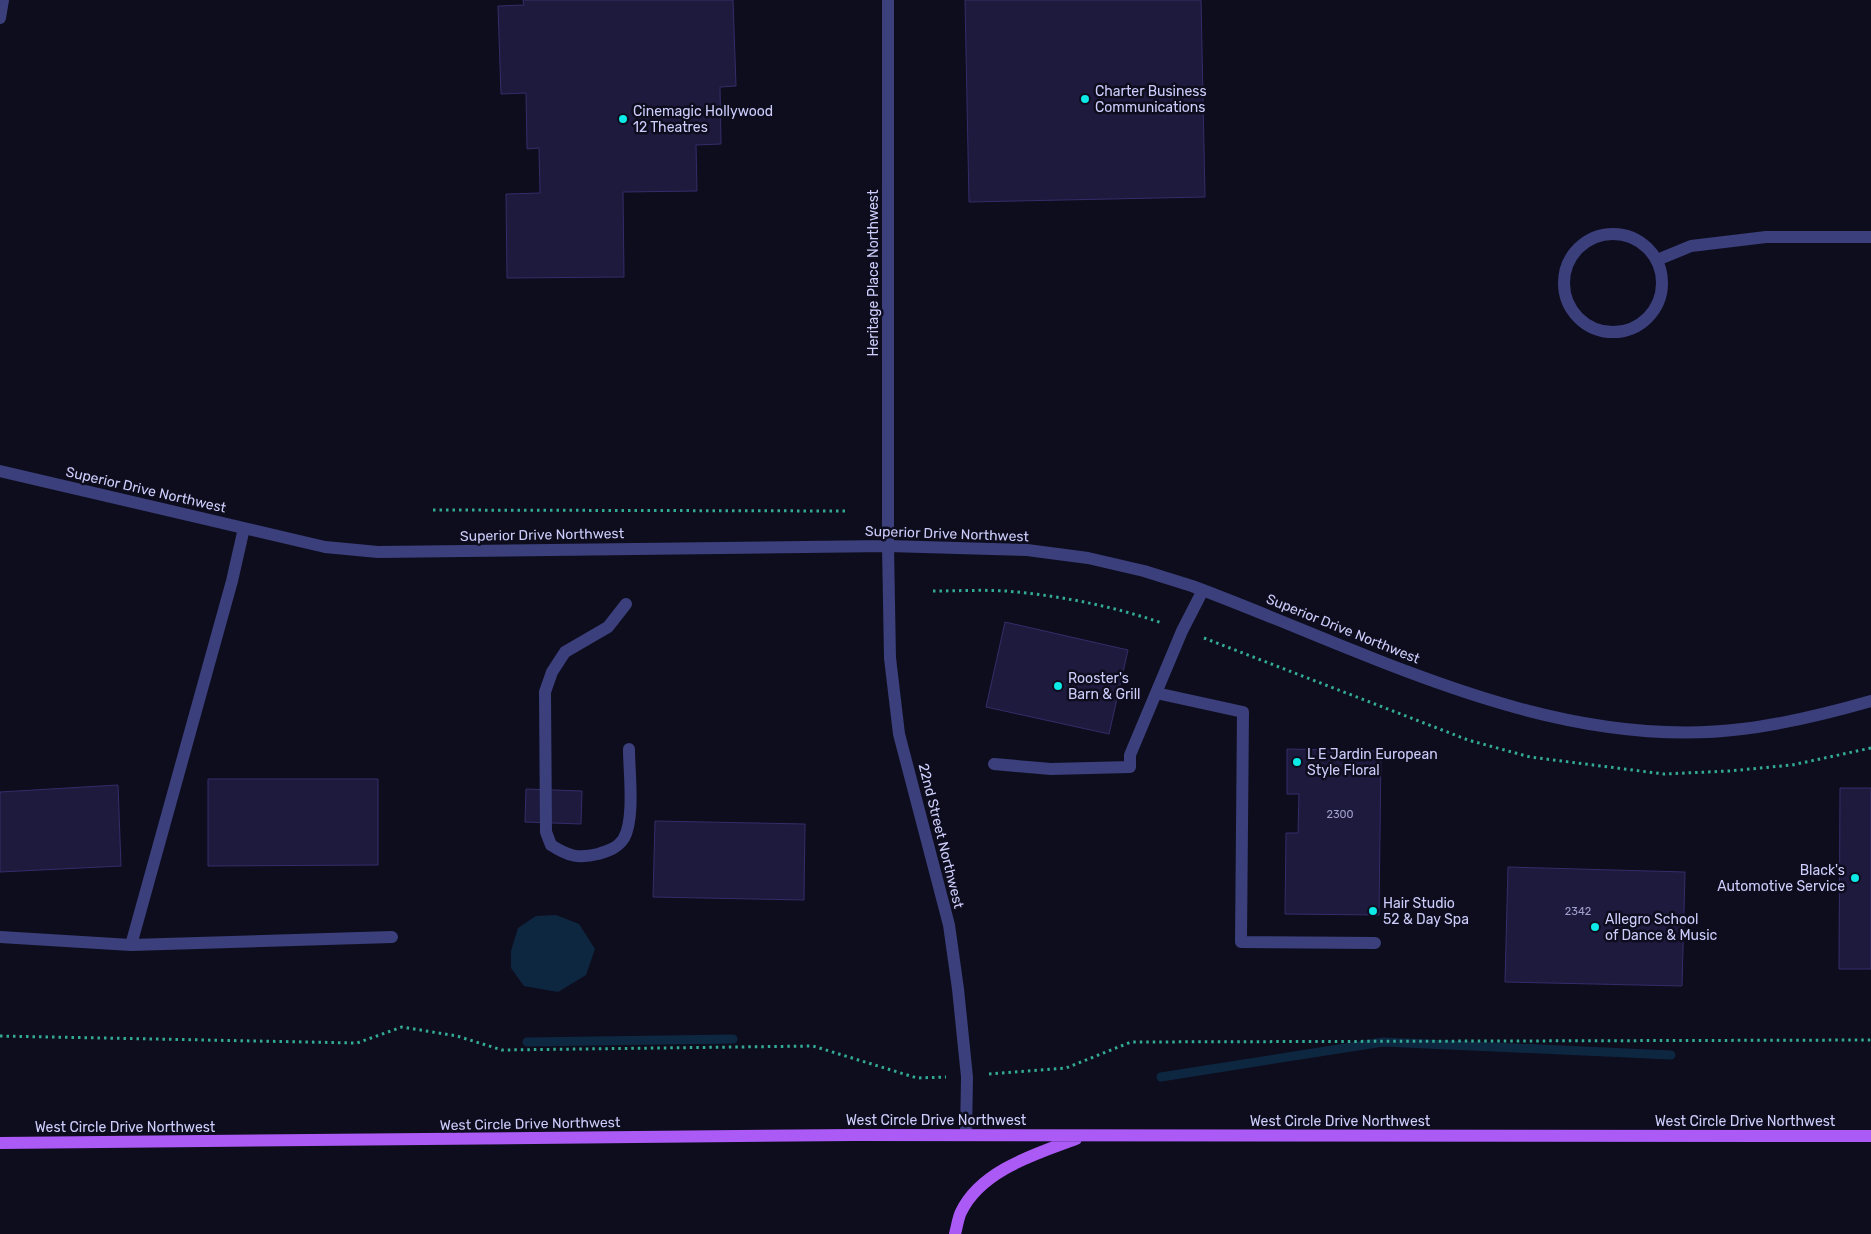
<svg xmlns="http://www.w3.org/2000/svg" width="1871" height="1234" font-family="Rubik,sans-serif">
	<rect width="100%" height="100%" fill="#0e0d1e"/>
	<path fill="#0e2741" d="M556,915L579,924L595,949L586,975L558,992L524,986L511,968V951L518,928L536,916Z"/>
	<g fill="none" stroke-linecap="round" stroke-linejoin="round">
		<path stroke="#0e2741" stroke-width="9" d="M527,1042L733,1039
			M1161,1077L1383,1042L1671,1055"/>
	</g>
	<path fill="#1e1a3e" stroke="#332d69" d="M523,0H733L736,86L720,87L721,144L696,145L697,191L623,192L624,277L507,278L506,194L540,193L539,148L527,149L526,93L501,94L498,6L524,5Z
		M965,0H1201L1205,197L969,202Z
		M1005,622L1128,650L1109,734L986,707Z
		M1287,749L1381,751L1379,915L1285,914L1286,833H1298L1299,794H1287Z
		M208,779H378V865L208,866Z
		M118,785L121,866L0,872V792Z
		M1840,788H1871V969H1839Z
		M526,789L582,791L581,824L525,822Z
		M655,821L805,824L804,900L653,897Z
		M1508,867L1685,872L1682,986L1505,982Z"/>
	<g fill="none" stroke-linecap="round" stroke-linejoin="round">
		<path stroke="#33aa96" stroke-width="3" stroke-dasharray="2.5 4" stroke-linecap="butt" d="M433,510L849,511
			M933,591C961,591 990,589 1017,592C1067,597 1115,607 1162,623
			M1204,638L1468,740L1530,757L1664,774L1729,771L1792,765L1871,748
			M0,1036L357,1043L402,1027L457,1036L502,1050L813,1046L917,1078L946,1077
			M989,1074L1066,1068L1131,1042L1871,1040"/>
		<path stroke="#3b3f7b" stroke-width="12" d="M888,0V546L890,658L899,734L949,925L958,989L967,1077L966,1135
			M0,18L3,0
			M1564 283a49 49 0 1 1 98 0a49 49 0 1 1-98 0Z
			M1657,260L1691,246L1766,237H1871
			M0,471L325,547L378,552L888,546L1027,550L1088,558L1144,571L1192,586C1365,650 1551,753 1742,729C1785,724 1829,713 1871,701
			M626,604L608,627L565,652L552,672L545,692L546,832L551,845C568,856 578,859 598,854C608,851 618,848 624,838C635,818 629,772 629,749
			M1156,693L1243,712L1241,942L1375,943
			M994,764L1051,769L1130,767V755L1182,631L1203,590
			M0,937L131,945L392,937
			M131,945L232,581L244,528"/>
		<path stroke="#ab5af6" stroke-width="12" d="M0,1143L854,1135L1871,1136
			M955,1234C957,1227 958,1218 961,1212C981,1170 1036,1154 1076,1139"/>
	</g>
	<g fill="#0ce9e7" stroke="#0e0d1e" stroke-width="2">
		<circle cx="1085" cy="99" r="5"/>
		<circle cx="623" cy="119" r="5"/>
		<circle cx="1058" cy="686" r="5"/>
		<circle cx="1297" cy="762" r="5"/>
		<circle cx="1855" cy="878" r="5"/>
		<circle cx="1373" cy="911" r="5"/>
		<circle cx="1595" cy="927" r="5"/>
	</g>
	<g text-anchor="middle" dominant-baseline="central" stroke-width="5" stroke-linejoin="round" paint-order="stroke">
		<g font-size="11" fill="#a1a0cc">
			<text x="1340" y="814">2300</text>
			<text x="1578" y="911">2342</text>
		</g>
		<g font-size="14" fill="#cdcdfc" stroke="#0e0d1e" text-anchor="start">
			<text x="1095" y="91">Charter Business<tspan x="1095" dy="16">Communications</tspan></text>
			<text x="633" y="111">Cinemagic Hollywood<tspan x="633" dy="16">12 Theatres</tspan></text>
			<text x="1068" y="678">Rooster's<tspan x="1068" dy="16">Barn &amp; Grill</tspan></text>
			<text x="1307" y="754">L E Jardin European<tspan x="1307" dy="16">Style Floral</tspan></text>
			<text x="1845" y="870" text-anchor="end">Black's<tspan x="1845" dy="16">Automotive Service</tspan></text>
			<text x="1383" y="903">Hair Studio<tspan x="1383" dy="16">52 &amp; Day Spa</tspan></text>
			<text x="1605" y="919">Allegro School<tspan x="1605" dy="16">of Dance &amp; Music</tspan></text>
		</g>
		<g font-size="14" fill="#cdcdfc" stroke="#0e0d1e">
			<text transform="translate(873 273) rotate(-90)">Heritage Place Northwest</text>
			<text transform="translate(146 490) rotate(13)">Superior Drive Northwest</text>
			<text transform="translate(947 534) rotate(2)">Superior Drive Northwest</text>
			<text transform="translate(542 535) rotate(-1)">Superior Drive Northwest</text>
			<text transform="translate(1343 629) rotate(22)">Superior Drive Northwest</text>
			<text transform="translate(941 836) rotate(76)">22nd Street Northwest</text>
			<text x="936" y="1120">West Circle Drive Northwest</text>
			<text x="1340" y="1121">West Circle Drive Northwest</text>
			<text x="1745" y="1121">West Circle Drive Northwest</text>
			<text transform="translate(530 1124) rotate(-1)">West Circle Drive Northwest</text>
			<text x="125" y="1127">West Circle Drive Northwest</text>
		</g>
	</g>
</svg>
